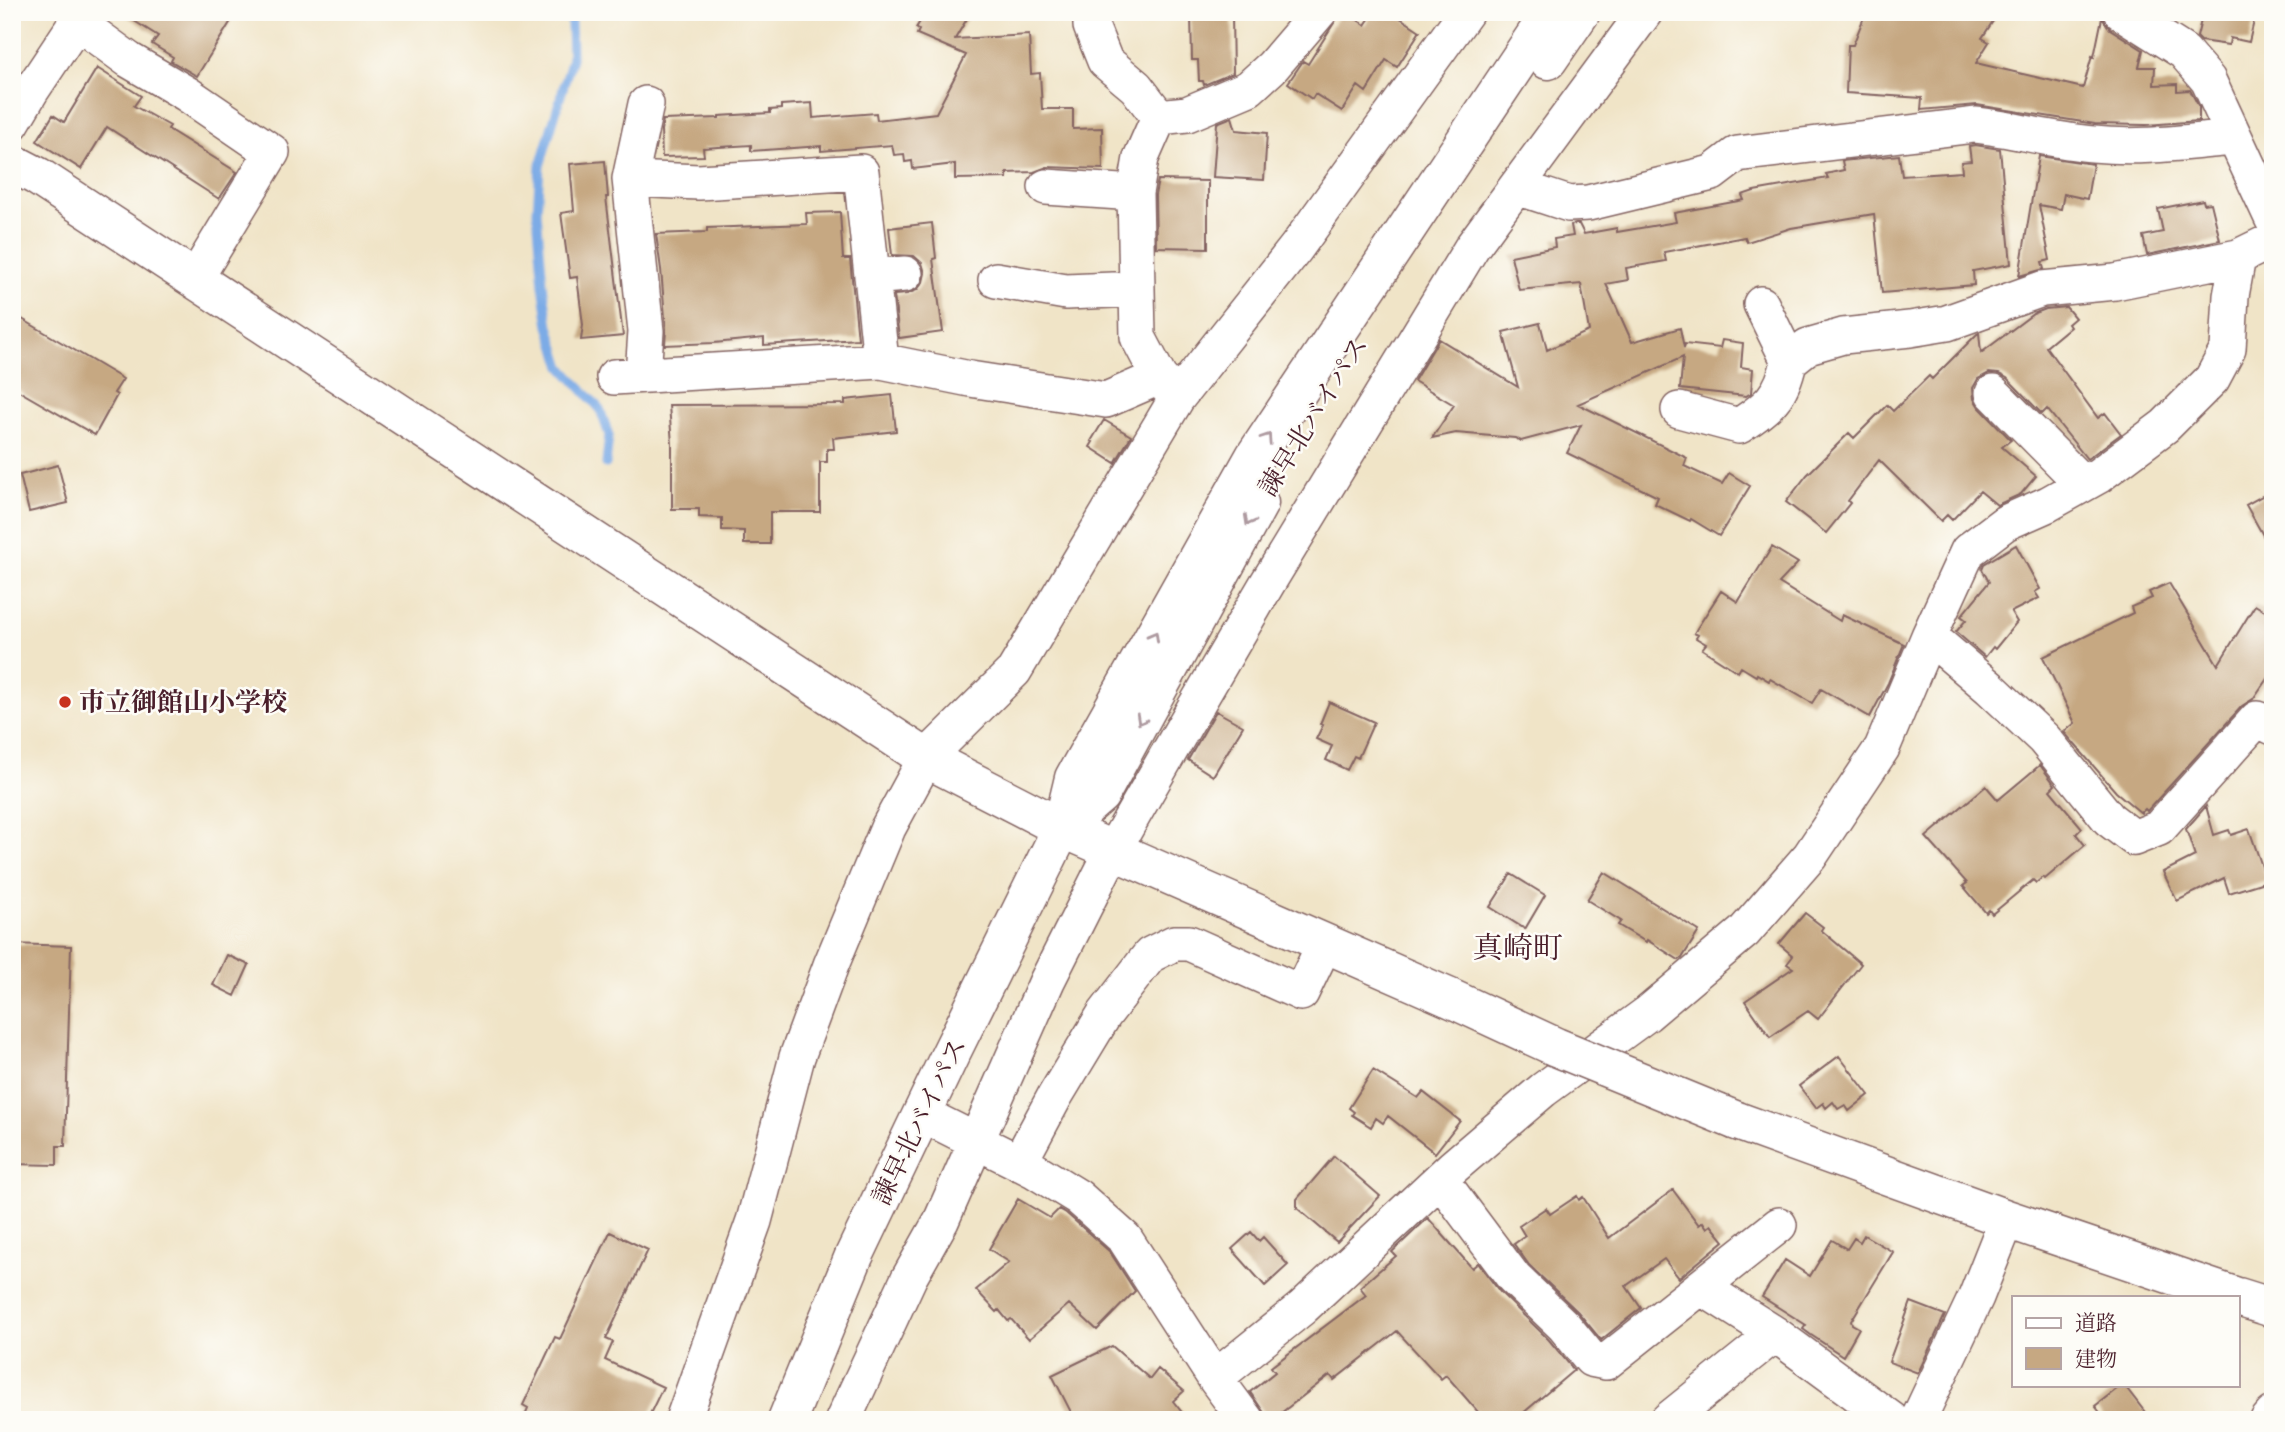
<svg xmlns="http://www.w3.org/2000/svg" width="2285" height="1432" font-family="'IM FELL Great Primer','Noto Serif JP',serif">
	<rect width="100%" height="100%" fill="#fdfcf7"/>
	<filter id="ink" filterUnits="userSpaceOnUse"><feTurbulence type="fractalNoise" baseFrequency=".0143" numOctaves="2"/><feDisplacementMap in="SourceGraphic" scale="14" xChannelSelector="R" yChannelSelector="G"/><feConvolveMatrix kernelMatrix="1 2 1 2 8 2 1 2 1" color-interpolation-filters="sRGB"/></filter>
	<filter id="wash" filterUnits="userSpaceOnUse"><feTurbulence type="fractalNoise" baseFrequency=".00686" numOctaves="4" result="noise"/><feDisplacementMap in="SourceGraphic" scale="28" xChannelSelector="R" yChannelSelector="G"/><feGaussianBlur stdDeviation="1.57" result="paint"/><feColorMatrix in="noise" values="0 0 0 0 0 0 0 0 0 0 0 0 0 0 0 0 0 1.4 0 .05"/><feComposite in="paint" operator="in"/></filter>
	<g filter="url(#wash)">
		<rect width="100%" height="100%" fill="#f0e4c7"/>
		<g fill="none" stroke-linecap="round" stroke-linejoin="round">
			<path stroke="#7cabe6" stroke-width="9" d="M568,12L571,22L572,58L540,166L537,212L543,285L549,326L562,367L600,409L609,435L606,464"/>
		</g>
		<g id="blocks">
			<path fill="#c6a882" d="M120,12H217L231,21L197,76L171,61L173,57L152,44L158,36Z
				M926,12H971L955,39L1029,35L1031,74L1040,73L1042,109H1073V129L1102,128L1103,169L1047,167L1034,172L1007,173V178L955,179V164L913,169L912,161L905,162L904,154L894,155L892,145L821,151V146L751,151V145L703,148L704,156L662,157L661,130L663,120L719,118V116L770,113V110L781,109V105L812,103L813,118L876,113L877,120L936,113L966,55L917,34L919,30L916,28Z
				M1341,12H1346L1365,25L1374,12H1391L1420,31L1397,67L1386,60L1366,92L1358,86L1342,111L1315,94L1312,99L1288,83L1303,61L1308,64Z
				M1866,12H1999L1982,38L1989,42L1976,63L2083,88L2092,56L2094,57L2102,18L2110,29L2143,50L2139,67H2155L2154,85L2177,84V91L2190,90L2199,107V121L2146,125L2095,124L1977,105L1921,110L1922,98L1846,93L1848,45H1853Z
				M2203,12H2220L2254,21L2249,42L2230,38L2229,45L2201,41L2197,37Z
				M1191,15H1232L1233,73L1204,85L1203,81H1199L1198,60H1192Z
				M97,68L141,96L134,106L170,126L168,129L237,172L219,199L107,127L81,169L37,141L53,115L64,122Z
				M1232,117L1236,130L1267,133L1264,180L1213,177L1217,123Z
				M1975,145L2000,149L2011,264L1973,271L1974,285L1882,293L1874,214L1791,228L1747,242L1745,237L1664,252L1666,261L1626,268L1628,280L1606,284L1632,342L1680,328L1684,348L1685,344L1720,348L1722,340L1743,343L1741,367L1753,369L1751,393L1746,396L1680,389L1683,357L1578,404L1687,458L1684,466L1722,484L1729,473L1750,486L1719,536L1691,519L1690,521L1655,504L1658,497L1567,453L1581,425L1521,441L1515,438L1456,433L1432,438L1454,405L1414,381L1439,339L1518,387L1503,332L1540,323L1547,350L1589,331L1581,284L1519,290L1511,256L1555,247L1554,239L1573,236L1571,225L1576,224H1579L1584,234L1617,228V232L1676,222L1674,213L1744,200L1742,195L1754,191L1828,178L1826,174L1844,170L1842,161L1899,155L1902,176L1962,172L1961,162L1971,161L1969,146Z
				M2039,156L2093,164L2087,199L2064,194L2061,209L2039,205L2050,260L2042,262L2044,269L2019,276Z
				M605,161L608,197H606L623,336L581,340L583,325L577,277L570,278L561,213L574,211L570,164Z
				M1158,180L1208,181V248L1156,247L1155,195Z
				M2203,200L2204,204L2211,203L2220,240L2147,255L2143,236L2163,232L2158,209Z
				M840,212L843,259H850L858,339L764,345V338L714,343L665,345L666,329L661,269L656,234L707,232V228L807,224L806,213Z
				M932,223L936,258L933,259L943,332L899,338L894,295L907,294L917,290L923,282L925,273L922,263L914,256L892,255L889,228Z
				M2066,307L2075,318L2068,324L2070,327L2046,347L2098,418L2105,413L2121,434L2087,459L2047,409L2042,414L2007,378L1999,374L1989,373L1978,379L1973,388L1974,399L1979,407L2011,440L2002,447L2036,476L2021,494L1997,505L1980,491L1952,520L1947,515L1941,521L1879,460L1848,501L1850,503L1826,533L1786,502L1807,475L1849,433L1854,438L1887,405L1893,411L1929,376L1932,379L1977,334L1979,333L1981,353L2033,314L2046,309Z
				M12,313L123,379L114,393L117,395L95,435L12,387Z
				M892,395L896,431L833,438L834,449H827V462H820V512H770V544H744V531L722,530V518L699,517V509H672V444L669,405L845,404V400Z
				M1104,420L1131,436L1115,463L1090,447L1093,442L1091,441Z
				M58,465L68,503L29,512L20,475Z
				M2273,490V553L2246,505Z
				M2016,545L2040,589L2035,592L2039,598L2011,612L2017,622L1995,649L1993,647L1985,657L1956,632L1966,620L1961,616L1989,582L1982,569L1984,564Z
				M1772,547L1798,563L1779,583L1840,621L1842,615L1904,644L1888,683L1870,717L1821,689L1812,703L1770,679L1769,681L1757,674L1756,676L1741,667L1738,672L1702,649L1706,644L1696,638L1698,635L1694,633L1721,591L1738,602Z
				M2169,583L2218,665L2255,605L2273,616V670L2253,699L2242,706L2147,811L2145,809L2141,813L2116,792L2064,732L2075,723L2043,657L2133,613L2131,607L2152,598L2149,592Z
				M1329,702L1374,722L1358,758L1354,756L1347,770L1326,760L1332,746L1316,739L1323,725L1320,724Z
				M1216,711L1243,726L1213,776L1188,760Z
				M2040,765L2055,785L2050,790L2082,828L2076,834L2085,845L2045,879L2043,877L2036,883L2033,880L1992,914L1989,910L1986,913L1963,886L1967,883L1926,837L1986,786L1998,800Z
				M2206,806L2214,835L2229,830L2231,835L2249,829L2267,881L2229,893L2224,878L2177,901L2163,872L2195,856L2186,829Z
				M1604,872L1699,931L1682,958L1679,960L1647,940L1646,942L1618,925L1621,921L1587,900Z
				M1511,874L1545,895L1525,929L1490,907Z
				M1805,913L1823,927L1821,930L1861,964L1818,1019L1808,1011L1770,1037L1745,1001L1793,968L1787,964L1793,956L1779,944Z
				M12,944L71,946L65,1146H57V1165L12,1164Z
				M227,955L249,965L235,996L213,985Z
				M1839,1056L1869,1095L1849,1111L1845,1105L1838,1109L1833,1102L1826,1108L1823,1103L1816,1108L1799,1086Z
				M1373,1070L1418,1098L1423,1092L1460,1121L1435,1153L1388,1116L1383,1123L1376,1118L1371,1127L1352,1115L1354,1112L1349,1108Z
				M1334,1156L1380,1196L1337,1242L1297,1208V1199Z
				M1673,1190L1699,1225L1703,1222L1707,1228L1711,1225L1724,1241L1679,1278L1664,1259L1626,1286L1641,1308L1601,1340L1578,1312L1529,1265L1514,1244L1525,1236L1519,1226L1546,1208L1550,1214L1577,1196L1579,1200L1583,1197L1609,1238Z
				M1018,1199L1050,1218L1059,1209L1066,1213L1110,1252L1135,1291L1097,1330L1069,1304L1029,1339L1011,1319L1008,1321L999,1310L997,1312L976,1290L1009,1262L989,1249Z
				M1428,1218L1472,1268L1478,1263L1500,1292L1549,1340L1574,1370L1515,1420H1485L1446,1375L1441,1379L1397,1331L1334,1380L1330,1375L1272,1420H1269L1250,1392L1275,1372L1271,1367L1366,1295L1360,1287L1396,1256L1392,1252Z
				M610,1232L648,1250L606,1339L613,1342L605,1360L663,1387L647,1420H523L528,1408L523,1405L555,1337L560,1339Z
				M1251,1232L1259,1241L1263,1237L1288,1265L1265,1286L1232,1249Z
				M1864,1235L1893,1252L1851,1321L1852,1324L1859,1328L1843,1356L1811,1335L1803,1329L1806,1325L1762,1297L1785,1260L1810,1276L1832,1240L1847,1249L1854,1238L1860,1242Z
				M1911,1302L1945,1315L1918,1373L1889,1362Z
				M1112,1346L1150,1379L1158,1369L1184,1391L1173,1401L1188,1420H1075L1052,1375Z
				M2122,1385H2124L2151,1420H2106L2095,1406Z"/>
		</g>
	</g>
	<g filter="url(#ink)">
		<use href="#blocks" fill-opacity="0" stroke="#846462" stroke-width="2"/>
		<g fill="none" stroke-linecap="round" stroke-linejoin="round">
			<defs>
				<path id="street" d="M1091,12V26L1105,61L1136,87L1159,117L1141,158L1135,193L1138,337L1159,377
					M2121,12L2184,52L2208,80L2273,220
					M1159,117L1187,114L1249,88L1272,67L1319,12
					M12,123L31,91L77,22L129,60L187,94L272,152L195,279
					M630,179L699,182L861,172L881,361
					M1046,187L1135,193
					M1517,187L1569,204L1588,203L1712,173L1737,154L1975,125C2015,129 2053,141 2093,144C2141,149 2187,142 2234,138
					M872,277L905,274
					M996,280L1066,292L1137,289
					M1761,304L1789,361L1808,346L1843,336L1910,329L1947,323L2042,289L2115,282L2238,257
					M643,375L646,331L630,179L646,104
					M614,377L881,361L970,379L1106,400L1159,377L1177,398
					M1993,393L2083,484
					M1679,410L1739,426C1768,407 1782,396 1789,361
					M1929,636L1990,688L2044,739L2109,819L2134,838L2159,828L2257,719L2273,727
					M922,1114L1034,1170L1078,1197L1125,1239L1215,1378L1302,1308L1453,1167L1543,1090L1647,1014L1744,932L1810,856L1882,748L1929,636L1968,551L2005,523L2048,504L2098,476L2165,426L2212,379L2228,349L2231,296L2238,257L2273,240
					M1019,1163L1055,1096L1104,1015L1150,955L1174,943H1189L1301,993L1325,943
					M1440,1179L1514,1278L1564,1326L1591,1359L1606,1362L1779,1225
					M1701,1287L1775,1334L1892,1420
					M1215,1378L1246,1420
					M683,1420L754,1221L797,1057L831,965L888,828L926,758L1014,671L1177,398L1296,248L1466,12
					M843,1420L909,1278L941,1221L1047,981L1113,850L1187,721L1267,584L1472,247L1645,12
					M1668,1420L1775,1334
					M1918,1420L1976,1297L2007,1219
					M2268,1420L2273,1414"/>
				<path id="secondary" d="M12,163L37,176L926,758L1062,828L1450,998
					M1737,1121L2007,1219L2237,1297
					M2238,1297L2273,1308"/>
				<path id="highway" d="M1548,60L1581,12
					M1062,828L1100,795L1259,503
					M787,1420L854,1256L950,1055L1062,828L1074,778L1255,456L1551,12"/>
			</defs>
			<use href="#street" stroke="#846462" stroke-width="38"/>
			<use href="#secondary" stroke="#846462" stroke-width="41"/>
			<use href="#highway" stroke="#846462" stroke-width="41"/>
			<use href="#street" stroke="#fff" stroke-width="35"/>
			<use href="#secondary" stroke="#fff" stroke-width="38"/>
			<use href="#highway" stroke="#fff" stroke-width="38"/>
			<defs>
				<path id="secondary-bridge" d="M1450,998L1556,1047L1737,1121"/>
			</defs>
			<use href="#secondary-bridge" stroke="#846462" stroke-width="41" stroke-linecap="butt"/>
			<use href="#secondary-bridge" stroke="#fff" stroke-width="38"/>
		</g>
		<defs><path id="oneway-chevron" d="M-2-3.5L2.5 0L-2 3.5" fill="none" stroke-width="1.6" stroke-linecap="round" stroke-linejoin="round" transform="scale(1.75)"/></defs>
		<g stroke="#ae9aa0">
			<use href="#oneway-chevron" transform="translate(1267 438) rotate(-56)"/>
			<use href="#oneway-chevron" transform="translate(1249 521) rotate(119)"/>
			<use href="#oneway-chevron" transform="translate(1154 636) rotate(-61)"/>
			<use href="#oneway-chevron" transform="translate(1141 720) rotate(119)"/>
		</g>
	</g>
	<circle fill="#c8321e" stroke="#fdfcf7" stroke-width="2.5" cx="65" cy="702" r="7"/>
	<g text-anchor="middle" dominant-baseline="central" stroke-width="5" stroke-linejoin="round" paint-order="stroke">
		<g font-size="26" fill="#4a1f2b" stroke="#fdfcf7">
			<text transform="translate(1313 416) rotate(-58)">諫早北バイパス</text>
			<text transform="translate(919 1121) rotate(-64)">諫早北バイパス</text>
		</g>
		<g font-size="26" font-weight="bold" fill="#4a1f2b" stroke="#fdfcf7" text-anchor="start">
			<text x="79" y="702">市立御館山小学校</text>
		</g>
		<g font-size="30" fill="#4a1f2b" stroke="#fdfcf7">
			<text x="1518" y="948">真崎町</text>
		</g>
	</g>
	<rect width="2285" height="1432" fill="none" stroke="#fdfcf7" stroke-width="42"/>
	<rect x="2012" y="1296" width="228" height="91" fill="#fdfcf7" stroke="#b5a4a5" stroke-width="2"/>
	<rect x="2026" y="1318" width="35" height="10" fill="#ffffff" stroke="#b5a4a5" stroke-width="2"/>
	<text x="2075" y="1330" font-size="21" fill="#4a1f2b">道路</text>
	<rect x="2026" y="1348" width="35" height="21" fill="#c6a882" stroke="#b5a4a5" stroke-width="2"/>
	<text x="2075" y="1366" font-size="21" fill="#4a1f2b">建物</text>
</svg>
